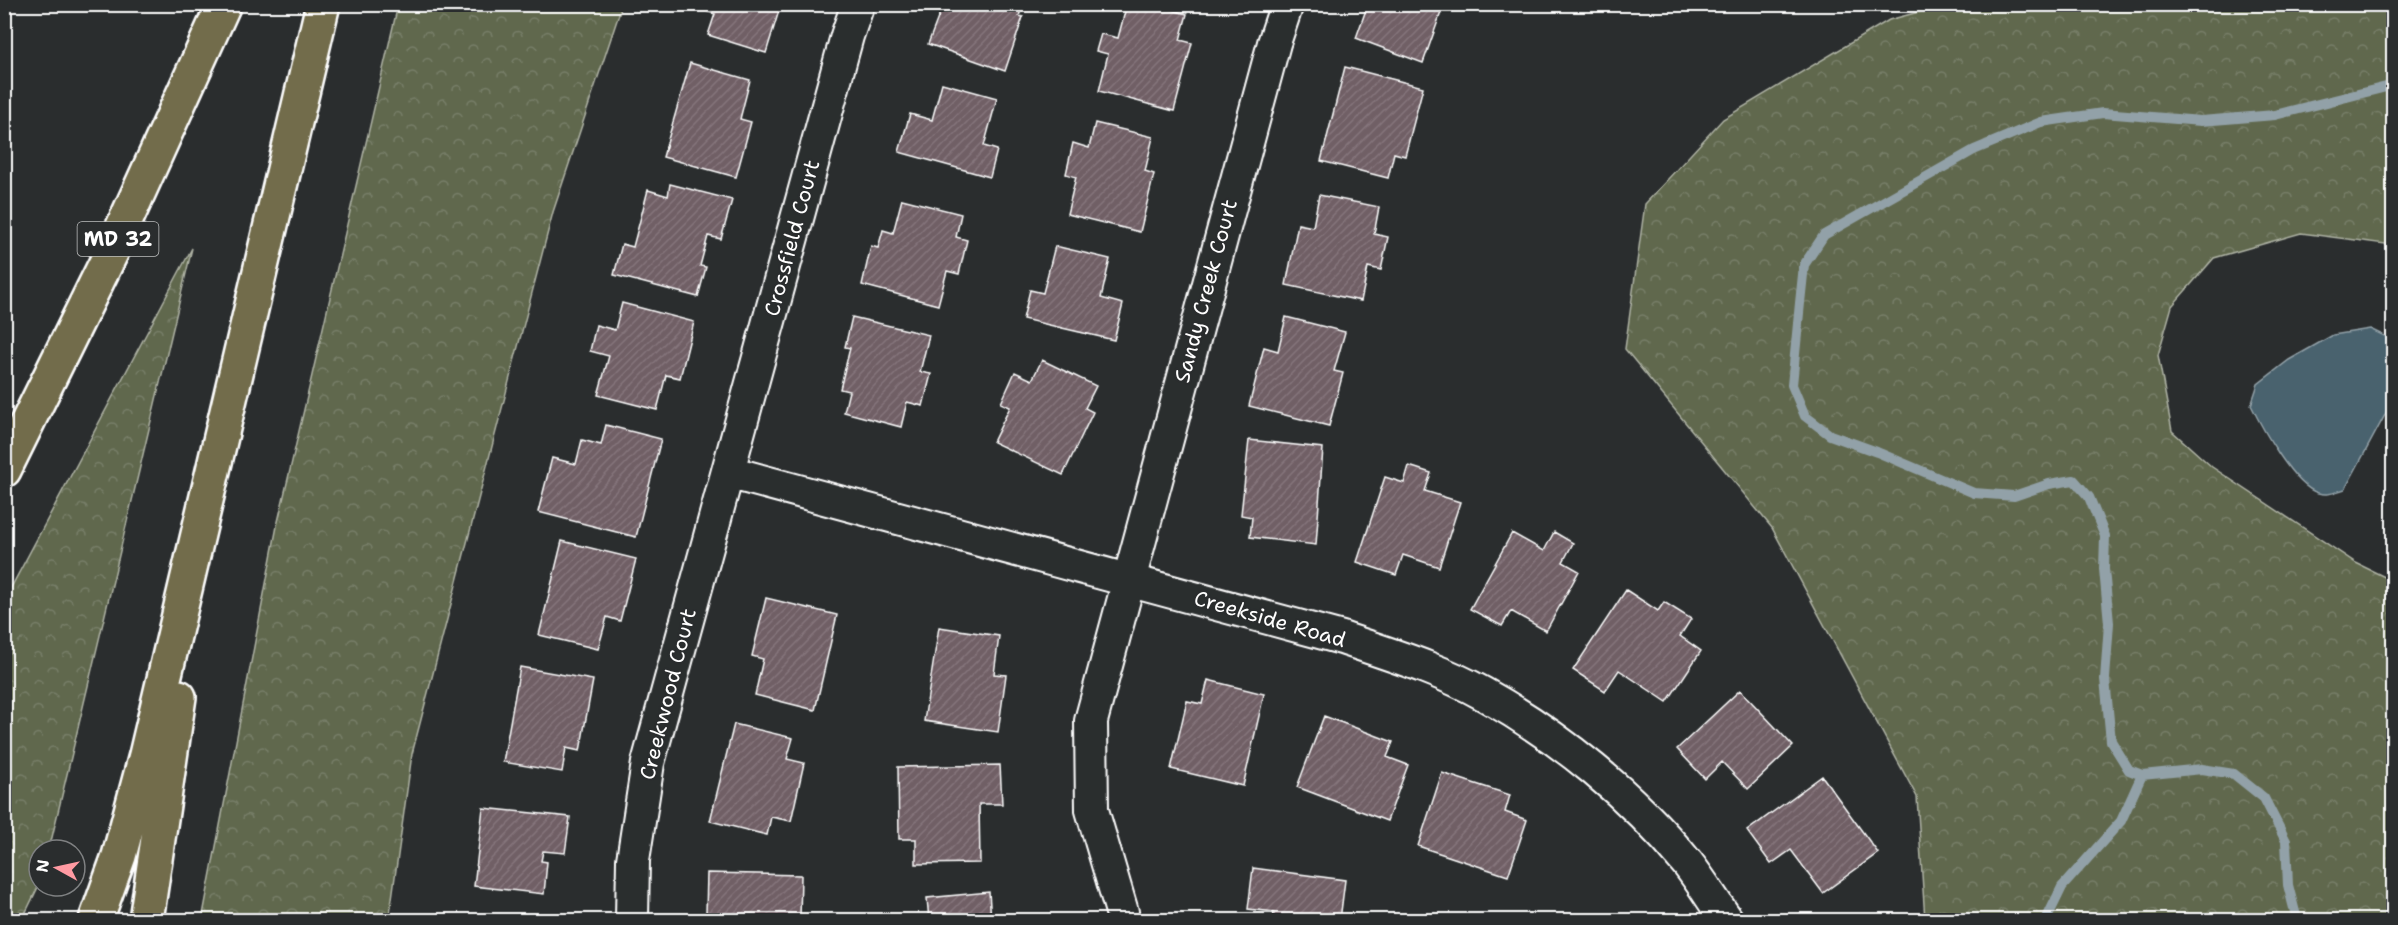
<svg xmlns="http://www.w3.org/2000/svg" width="2398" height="925" font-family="'Shantell Sans',sans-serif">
	<defs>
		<pattern id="forest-crowns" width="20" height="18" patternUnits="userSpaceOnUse" patternTransform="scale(1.5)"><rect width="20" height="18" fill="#60684e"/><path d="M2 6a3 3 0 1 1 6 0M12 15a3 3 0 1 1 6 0" fill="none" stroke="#787f69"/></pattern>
		<pattern id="building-hatch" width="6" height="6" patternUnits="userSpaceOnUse" patternTransform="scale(1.5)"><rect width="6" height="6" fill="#6f5e65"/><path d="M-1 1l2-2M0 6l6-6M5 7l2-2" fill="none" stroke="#85767c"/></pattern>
	</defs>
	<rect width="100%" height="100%" fill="#2a2d2e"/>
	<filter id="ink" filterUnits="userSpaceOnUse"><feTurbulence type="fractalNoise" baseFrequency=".0167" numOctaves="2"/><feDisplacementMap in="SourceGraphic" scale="12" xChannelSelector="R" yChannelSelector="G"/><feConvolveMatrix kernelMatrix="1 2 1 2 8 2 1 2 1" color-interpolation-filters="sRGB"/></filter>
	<g filter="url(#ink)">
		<path fill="url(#forest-crowns)" stroke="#b0b4a6" stroke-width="1.5" d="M1948,4L2393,5V245L2301,233L2214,258L2172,306L2158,355L2172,431L2212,467L2356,563L2393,581V920H1925L1917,797L1772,528L1625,349L1645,204L1723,119L1889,20Z
			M398,5H622L553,212L412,754L389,920H202L277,526Z
			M192,248L49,850H39V885L22,920H5V599Z"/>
		<path fill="#4a626e" stroke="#92a1a8" stroke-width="1.5" d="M2370,329L2389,338L2393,343V400L2345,489C2335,492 2328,496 2318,493C2294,486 2262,428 2251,405L2258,384L2289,360L2333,335Z"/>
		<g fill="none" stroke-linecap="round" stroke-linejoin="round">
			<path stroke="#92a1a8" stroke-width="10" d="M2046,920L2062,887L2121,821L2142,775
				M2297,920L2288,885L2286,841L2264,798L2234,774L2202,769L2142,775L2129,770L2111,741L2105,679L2109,623L2104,569L2105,536L2089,497L2074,480L2049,484L2014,496L1974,493L1877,452L1830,435L1805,416L1792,385L1800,303L1804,265L1824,235L1974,150L2041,122L2103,113L2201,121L2275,115L2394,85"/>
		</g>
		<path fill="url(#building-hatch)" stroke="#fff" stroke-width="1.5" d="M697,4H781L766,53L708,35L715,14L696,8Z
			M949,4H1023L1019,16L1023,17L1005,71L928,44L941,10L946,11Z
			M1127,4H1150L1187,14L1180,40L1192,43L1174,111L1099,91L1108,54L1096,51L1101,34L1118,38Z
			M1368,4H1444L1423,63L1356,38Z
			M690,63L750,80L740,119L751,122L736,177L663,157Z
			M1345,67L1423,87L1405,156L1394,153L1388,178L1321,161Z
			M942,83L997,98L984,146L997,150L990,177L899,152L910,114L932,120Z
			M1095,123L1153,137L1145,171L1154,174L1140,232L1067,214L1076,177L1066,174L1073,143L1089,148Z
			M670,184L732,200L721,239L708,236L700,266L706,267L698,297L614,275L622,244L633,247L648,190L668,196Z
			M1319,195L1379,207L1374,234L1388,237L1381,270L1368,267L1361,301L1286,285L1298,224L1313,227Z
			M902,199L961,214L956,237L967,240L959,274L947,271L938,305L862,285L871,246L878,248L883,230L893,233Z
			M1055,246L1110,259L1101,298L1123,304L1114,340L1023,319L1030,290L1043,293Z
			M622,303L694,322L680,378L666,375L657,410L598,395L609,356L590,351L596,325L615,330Z
			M852,317L929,335L920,372L931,374L923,406L907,402L901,427L844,412L849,391L840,389L850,348L845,347Z
			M1286,317L1345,332L1334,371L1343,373L1329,426L1249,406L1264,347L1278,351Z
			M1042,360L1096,386L1085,408L1093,412L1063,475L993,442L1010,407L1001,403L1015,372L1032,380Z
			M606,425L661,439L636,537L538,512L552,458L576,464L582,440L601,445Z
			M1249,440L1323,448L1316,545L1250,537L1252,517L1241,515Z
			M1409,466L1431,473L1425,491L1460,502L1439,567L1403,555L1396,575L1357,562L1385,477L1404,483Z
			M1554,532L1573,543L1563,562L1579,571L1546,631L1511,611L1502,626L1470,609L1512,533L1544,551Z
			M562,541L636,559L620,621L607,617L598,649L539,635Z
			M1626,590L1658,611L1664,602L1691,619L1680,636L1701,651L1667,702L1619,670L1605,691L1573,670Z
			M766,598L837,615L815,710L755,695L763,659L752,656Z
			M939,627L999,636L994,674L1006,675L998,732L924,721Z
			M520,667L593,680L580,751L566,748L562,772L503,762Z
			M1208,680L1264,694L1243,786L1171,769L1187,701L1202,704Z
			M1740,690L1793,746L1748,789L1722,762L1705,779L1677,749Z
			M1324,716L1393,742L1387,757L1408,765L1387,821L1297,787Z
			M734,724L793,738L787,759L804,763L791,821L771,817L767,835L710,821Z
			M1000,765L1002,804H979L980,863L916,864V839H899L898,767Z
			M1442,773L1510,795L1505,812L1527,820L1508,876L1418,846Z
			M1822,776L1878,853L1823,893L1791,850L1771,864L1747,831Z
			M483,808L570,817L565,853L543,851L541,861L547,862L544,894L474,886Z
			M1253,868L1345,880L1340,920H1273L1274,912L1248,909Z
			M707,873L801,875L800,920H734V915L706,914Z
			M989,892L991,920H929L927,898Z"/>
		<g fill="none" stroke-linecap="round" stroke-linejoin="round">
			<defs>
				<path id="minor" d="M728,472L1342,638C1388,654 1439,669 1482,693C1559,736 1632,795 1688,864C1702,882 1714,902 1727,920
					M1122,912L1092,810L1091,721L1274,43L1287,4
					M632,920L633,860L648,763L847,36L858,4"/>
				<path id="motorway" d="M4,470L111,253L224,4
					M96,920L119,856L146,755L323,4
					M146,920L179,697"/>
			</defs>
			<use href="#minor" stroke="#fff" stroke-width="36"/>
			<use href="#motorway" stroke="#fff" stroke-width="38"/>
			<use href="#minor" stroke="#2a2d2e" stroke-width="32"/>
			<use href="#motorway" stroke="#726c4b" stroke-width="33"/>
		</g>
	</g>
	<g text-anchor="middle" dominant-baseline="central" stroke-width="4.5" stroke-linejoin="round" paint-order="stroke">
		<rect fill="#2a2d2e" stroke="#bfc0c0" stroke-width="1.5" x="77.5" y="222" width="81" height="34" rx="4.5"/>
		<g font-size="20" font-weight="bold" fill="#fff">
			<text x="118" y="239">MD 32</text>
		</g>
		<g font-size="21" fill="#fff" stroke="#2a2d2e">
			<text transform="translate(792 238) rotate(-75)">Crossfield Court</text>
			<text transform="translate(1206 291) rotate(-75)">Sandy Creek Court</text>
			<text transform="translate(1270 619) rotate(16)">Creekside Road</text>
			<text transform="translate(668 694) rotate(-76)">Creekwood Court</text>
		</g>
	</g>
	<rect width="2398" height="925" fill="none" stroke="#2a2d2e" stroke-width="24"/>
	<rect x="12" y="12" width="2374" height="901" fill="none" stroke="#fff" stroke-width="2" filter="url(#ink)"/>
	<g transform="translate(57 868) rotate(278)"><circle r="28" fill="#2a2d2e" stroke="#7f8182" stroke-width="1.5"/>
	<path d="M0-4.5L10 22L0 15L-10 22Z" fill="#ff9aa2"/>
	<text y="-9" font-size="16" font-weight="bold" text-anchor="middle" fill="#ffffff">N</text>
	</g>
</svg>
